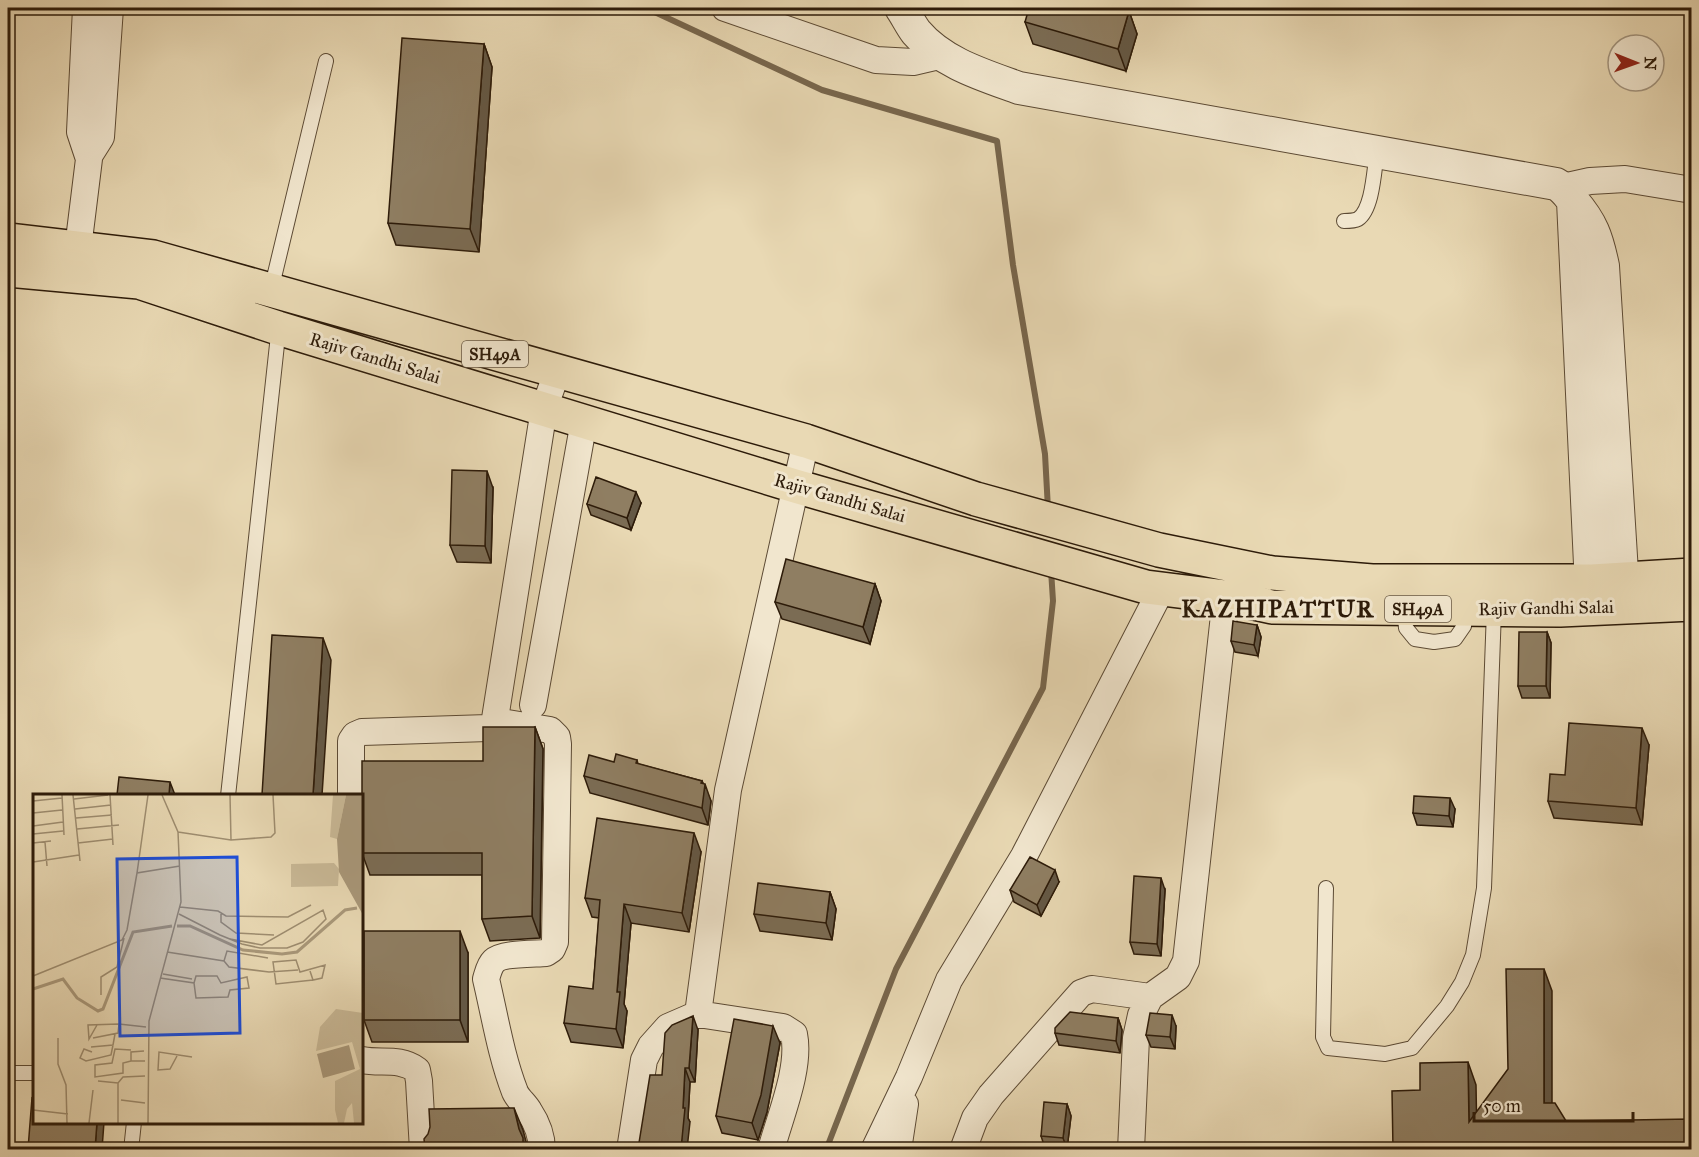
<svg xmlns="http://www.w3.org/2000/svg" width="1699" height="1157" font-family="'IM FELL Great Primer',serif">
	<rect width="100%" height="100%" fill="#e9d9b4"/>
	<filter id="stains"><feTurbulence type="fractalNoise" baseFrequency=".00333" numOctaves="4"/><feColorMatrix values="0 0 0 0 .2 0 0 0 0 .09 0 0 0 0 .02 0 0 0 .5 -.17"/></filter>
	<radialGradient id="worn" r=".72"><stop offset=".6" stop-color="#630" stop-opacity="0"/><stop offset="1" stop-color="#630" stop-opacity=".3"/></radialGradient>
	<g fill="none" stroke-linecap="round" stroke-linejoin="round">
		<path stroke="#77664d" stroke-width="6" d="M646,8L822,90L997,141L1013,265L1045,454L1048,509
			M826,1150L896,969L1043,688L1053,601L1051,570"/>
		<defs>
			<path id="service" d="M1344,221C1349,221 1354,221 1358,219C1373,209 1374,169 1377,152
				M271,290L326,61
				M1404,609L1406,628L1415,639L1434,642L1455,639L1464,626L1466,609
				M228,796L279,326
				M1326,888L1323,1037L1328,1048L1385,1054L1412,1048L1447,1006L1462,982L1473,955L1484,888L1494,610
				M8,1073H34
				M131,1150L134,1122"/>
			<path id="minor" d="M725,8L876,60L913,62L943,55
				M89,156L101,137L110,8
				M1563,187L1590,181L1625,179L1692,190
				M78,248L89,159L80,132L86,8
				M533,705L584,421
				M495,721L550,730L557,737L558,744L555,942L552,949L546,953C534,954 502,953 494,961C489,966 488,973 486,979C495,1017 501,1056 515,1092C518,1099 525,1104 529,1111C537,1123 542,1135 542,1150
				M351,796V741L355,735L362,732L488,728L494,725L544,409L557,372
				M698,1014L728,790L806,441
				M362,1060C381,1064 399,1057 417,1070L419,1081L423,1150
				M630,1150L644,1060L651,1046L668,1027L698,1014L783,1027L794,1034C801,1068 780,1116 771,1150
				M874,1150L909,1077L949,980L1024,856L1161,590
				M898,1150L905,1104
				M963,1150L975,1118L991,1095L1081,993L1092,989L1150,997
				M1131,1150L1136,1038L1141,1015L1150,997L1178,977L1186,961L1226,597"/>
			<path id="tertiary" d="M901,8C906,15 910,24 916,32C942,63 983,75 1019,88L1556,184C1564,188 1567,193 1573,201C1592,223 1597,237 1603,266L1624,605
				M1573,201L1592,607"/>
			<path id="primary" d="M8,240L153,257L806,441L976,499L1159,550L1272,573L1372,581H1592L1692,575
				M8,270L139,282L278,328L795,486L1146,587L1226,597L1272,607L1560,610L1692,604"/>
		</defs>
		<use href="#service" stroke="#5c4a34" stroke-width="16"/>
		<use href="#minor" stroke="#5c4a34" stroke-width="28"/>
		<use href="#tertiary" stroke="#5c4a34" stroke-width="34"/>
		<use href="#primary" stroke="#2d1b09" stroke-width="36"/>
		<use href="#service" stroke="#f1e6ce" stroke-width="14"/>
		<use href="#minor" stroke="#f1e6ce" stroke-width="26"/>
		<use href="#tertiary" stroke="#f1e6ce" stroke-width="32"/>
		<use href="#primary" stroke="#e9d9b4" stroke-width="33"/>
	</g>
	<path fill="#7b6c54" stroke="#2d1b09" stroke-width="1.5" d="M1129,11L1137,34L1126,71L1033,44L1025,22Z
		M484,44L492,67L479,252L396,245L388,223Z
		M493,488L491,563L457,562L450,545Z
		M641,503L631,530L591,515L587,504Z
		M875,584L881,601L870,644L782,619L775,602Z
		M1257,625L1261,637L1258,656L1235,652L1231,641Z
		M1547,632L1551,643L1550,698H1522L1518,686Z
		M535,727L543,749L540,938L490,941L482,919V875H370L362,853L483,761Z
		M1649,745L1642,825L1554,818L1548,801L1565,775Z
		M637,760L638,764L702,781L711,801L708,825L590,793L584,776L614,762Z
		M1455,809L1453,827L1417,825L1413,813Z
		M701,852L689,932L631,923L624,1004L627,1011L623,1048L571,1042L564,1023L593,989L599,918L592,917L585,898Z
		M1059,882L1041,916L1014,902L1010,890Z
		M1165,890L1161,956L1134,954L1130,942Z
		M830,892L836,909L832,940L760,931L754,914Z
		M468,953V1042H372L364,1020Z
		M1118,1018L1122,1030L1120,1053L1059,1045L1055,1033Z
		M1176,1026L1175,1049L1151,1047L1146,1035Z
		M698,1030L695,1082H690L688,1118L690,1122L662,1075Z
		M780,1043L767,1112L758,1140L722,1133L716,1116Z
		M1067,1104L1071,1116L1067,1149L1045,1148L1041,1136Z"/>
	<path fill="#645845" stroke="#2d1b09" stroke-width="1.5" d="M1129,11L1137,34L1126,71L1118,49Z
		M484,44L492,67L479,252L470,229Z
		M487,471L493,488L491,563L485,546Z
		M636,492L641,503L631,530L627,518Z
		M875,584L881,601L870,644L863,627Z
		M1257,625L1261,637L1258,656L1254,645Z
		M1547,632L1551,643L1550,698L1546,686Z
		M323,638L331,660L322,795H313Z
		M535,727L543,749L540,938L532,916Z
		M1642,728L1649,745L1642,825L1636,808Z
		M702,781L705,789V784L711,801L708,825L702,808L701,783Z
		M170,782L175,795H169Z
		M1450,798L1455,809L1453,827L1449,816Z
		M694,833L701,852L689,932L682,913Z
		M1055,870L1059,882L1041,916L1037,905Z
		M1161,878L1165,890L1161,956L1157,944Z
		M830,892L836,909L832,940L826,923Z
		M624,904L631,923L624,1004L627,1011L623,1048L616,1029L617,992Z
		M460,931L468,953V1042L460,1020Z
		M1544,969L1552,991V1125L1544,1103Z
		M1172,1015L1176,1026L1175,1049L1170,1037Z
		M693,1016L698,1030L695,1082L689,1068Z
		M1118,1018L1122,1030L1120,1053L1116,1041Z
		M773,1026L780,1043L767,1112L758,1140L752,1123Z
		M1468,1062L1476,1085L1477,1144L1469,1122Z
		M685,1068L690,1082L688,1118L690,1122L687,1149H681Z
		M1067,1104L1071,1116L1067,1149L1063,1138Z
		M514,1108L523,1130L528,1149H523Z
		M97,1122H104L102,1149H95Z"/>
	<path fill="#8f7e62" stroke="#2d1b09" stroke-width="1.5" d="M1029,8H1116L1129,11L1118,49L1025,22Z
		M402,38L484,44L470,229L388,223Z
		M452,470L487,471L485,546L450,545Z
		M596,477L636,492L627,518L587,504Z
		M786,559L875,584L863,627L775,602Z
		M1233,621L1257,625L1254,645L1231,641Z
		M1519,632H1547L1546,686H1518Z
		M272,635L323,638L313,795H262Z
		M1569,723L1642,728L1636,808L1548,801L1550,774L1565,775Z
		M483,727H535L532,916L482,919V853H362V761H483Z
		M616,754L637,760L636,763L702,781L701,783L705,784L702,808L584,776L589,755L614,762Z
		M119,777L170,782L169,795H117Z
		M1414,796L1450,798L1449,816L1413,813Z
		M597,818L694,833L682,913L624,904L617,992H620L616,1029L564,1023L569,986L593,989L600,900L585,898Z
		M1030,857L1055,870L1037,905L1010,890Z
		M1134,876L1161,878L1157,944L1130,942Z
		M758,883L830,892L826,923L754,914Z
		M364,931H460V1020H364Z
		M1506,969H1544V1103H1555L1566,1121L1692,1119V1149H1393L1392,1091L1420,1090V1063L1468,1062L1469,1122L1508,1069Z
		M1070,1012L1118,1018L1116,1041L1055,1033V1028Z
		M1150,1013L1172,1015L1170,1037L1146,1035Z
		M693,1016L689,1068H685L683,1108H685L681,1149H638L650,1075H662L665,1033L672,1025Z
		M734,1019L773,1026L761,1095L752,1123L716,1116Z
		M32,1098L34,1099V1122H97L95,1149H28Z
		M1044,1102L1067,1104L1063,1138L1041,1136Z
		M514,1108L519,1129L523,1138V1149H425L424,1139L428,1134L430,1127L429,1109Z"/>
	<g text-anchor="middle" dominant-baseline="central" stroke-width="6" stroke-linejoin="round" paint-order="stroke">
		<g fill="#f1e6ce" stroke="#685844" stroke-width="1.5">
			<rect x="462" y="341" width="66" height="26" rx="4.5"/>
			<rect x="1385" y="596" width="66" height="26" rx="4.5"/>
		</g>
		<g font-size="16" font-weight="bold" fill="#2d1b09">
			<text x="495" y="354">SH49A</text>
			<text x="1418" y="609">SH49A</text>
		</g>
		<g font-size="18" fill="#2d1b09" stroke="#f1e6ce">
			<text transform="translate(375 358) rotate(17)">Rajiv Gandhi Salai</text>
			<text transform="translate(840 498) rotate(16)">Rajiv Gandhi Salai</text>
			<text transform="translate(1546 608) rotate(-1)">Rajiv Gandhi Salai</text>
		</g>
		<g font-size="24" font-weight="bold" letter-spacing="1.5" fill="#2d1b09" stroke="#f1e6ce">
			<text x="1278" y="609">KAZHIPATTUR</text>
		</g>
	</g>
	<g transform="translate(33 794)">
		<rect width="330" height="330" fill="#e9d9b4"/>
		<path d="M300,1H313L304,45L297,43ZM301,69L306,75L305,92L258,93V70ZM303,215L330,219V329H321L319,309L314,315L311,329H305L302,316V287L327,275L319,248L283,257L287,233Z" fill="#c9b997"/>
		<path d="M313,1H330V121L306,78L304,45ZM316,251L322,275L290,284L284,260Z" fill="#a9987a"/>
		<path fill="none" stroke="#a9987a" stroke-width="3" d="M144,132H157L210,156L249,160L264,158L312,116L324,114M0,195L30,185L44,204L65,217L70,215L100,138L139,132"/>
		<path fill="none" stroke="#9e8d70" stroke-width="1.5" d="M29,1L31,41M40,1L47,67M77,1L80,51M197,1L198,46M41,5L75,1M0,7L29,4M42,15L78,11M0,19L29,16M43,24L79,21M0,32L30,28M44,35L86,31M145,38L198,46L238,43L242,39L240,1M0,40L30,37M12,48L14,72M0,49L18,47M45,49L80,45M0,68L46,61M104,79L115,1M147,113L185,117L193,122L255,123L278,111M146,120L187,141L209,150L227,154H254L270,148L293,125L290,116L229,151L197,145M188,120V128L203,139L241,141M134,158L191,167L196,173L236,178L265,176M191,167L194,157L235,164M277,177L280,186L289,184L292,171L267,178L263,166L240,168L243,190L280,186M130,180L159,185M0,182L89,146L94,136L104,79L147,72M127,184L161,189L163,204L195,203L197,196L216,194L214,183L188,189L184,182H163L161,189M68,201V183L84,173L91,144M64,231L56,245L55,231L86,230L113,233M25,244V270L33,291L34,329M60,244L85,239L86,230M58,253L80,251L82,240M98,256L82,255L79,269L62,271V283L90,279V269L98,267M111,257L98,258V267H112M59,258L51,255L47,264L53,267L78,261L80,251M144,262L137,275L125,276L126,258L159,263M65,287L85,289L90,283L112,282M85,289V329M88,306L112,309M0,316L35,320M56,329L60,296M115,329L116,227L148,108L145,38L129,1"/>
		<path fill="#1d4ed8" fill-opacity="0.15" stroke="#1d4ed8" stroke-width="3" d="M204,63L207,239L87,242L84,65Z"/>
		<rect width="330" height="330" fill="none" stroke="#2d1b09" stroke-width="3"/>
	</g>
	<rect width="1699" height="1157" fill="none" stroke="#e9d9b4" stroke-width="30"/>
	<rect x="9" y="9" width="1681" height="1139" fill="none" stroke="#2d1b09" stroke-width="3"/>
	<rect x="15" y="15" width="1669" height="1127" fill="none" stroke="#2d1b09" stroke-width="1.5"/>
	<g transform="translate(1636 63) rotate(91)"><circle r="28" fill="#f1e6ce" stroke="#a3957f" stroke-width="1.5"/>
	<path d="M0-4.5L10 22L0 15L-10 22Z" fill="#8f2418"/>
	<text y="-9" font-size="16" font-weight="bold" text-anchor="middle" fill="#2d1b09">N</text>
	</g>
	<path d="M1474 1112v9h159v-9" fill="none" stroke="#2d1b09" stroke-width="3"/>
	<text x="1483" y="1112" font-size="18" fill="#2d1b09" stroke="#f1e6ce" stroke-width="4.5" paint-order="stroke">50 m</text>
	<rect width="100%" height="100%" filter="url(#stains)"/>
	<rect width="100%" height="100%" fill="url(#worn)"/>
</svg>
